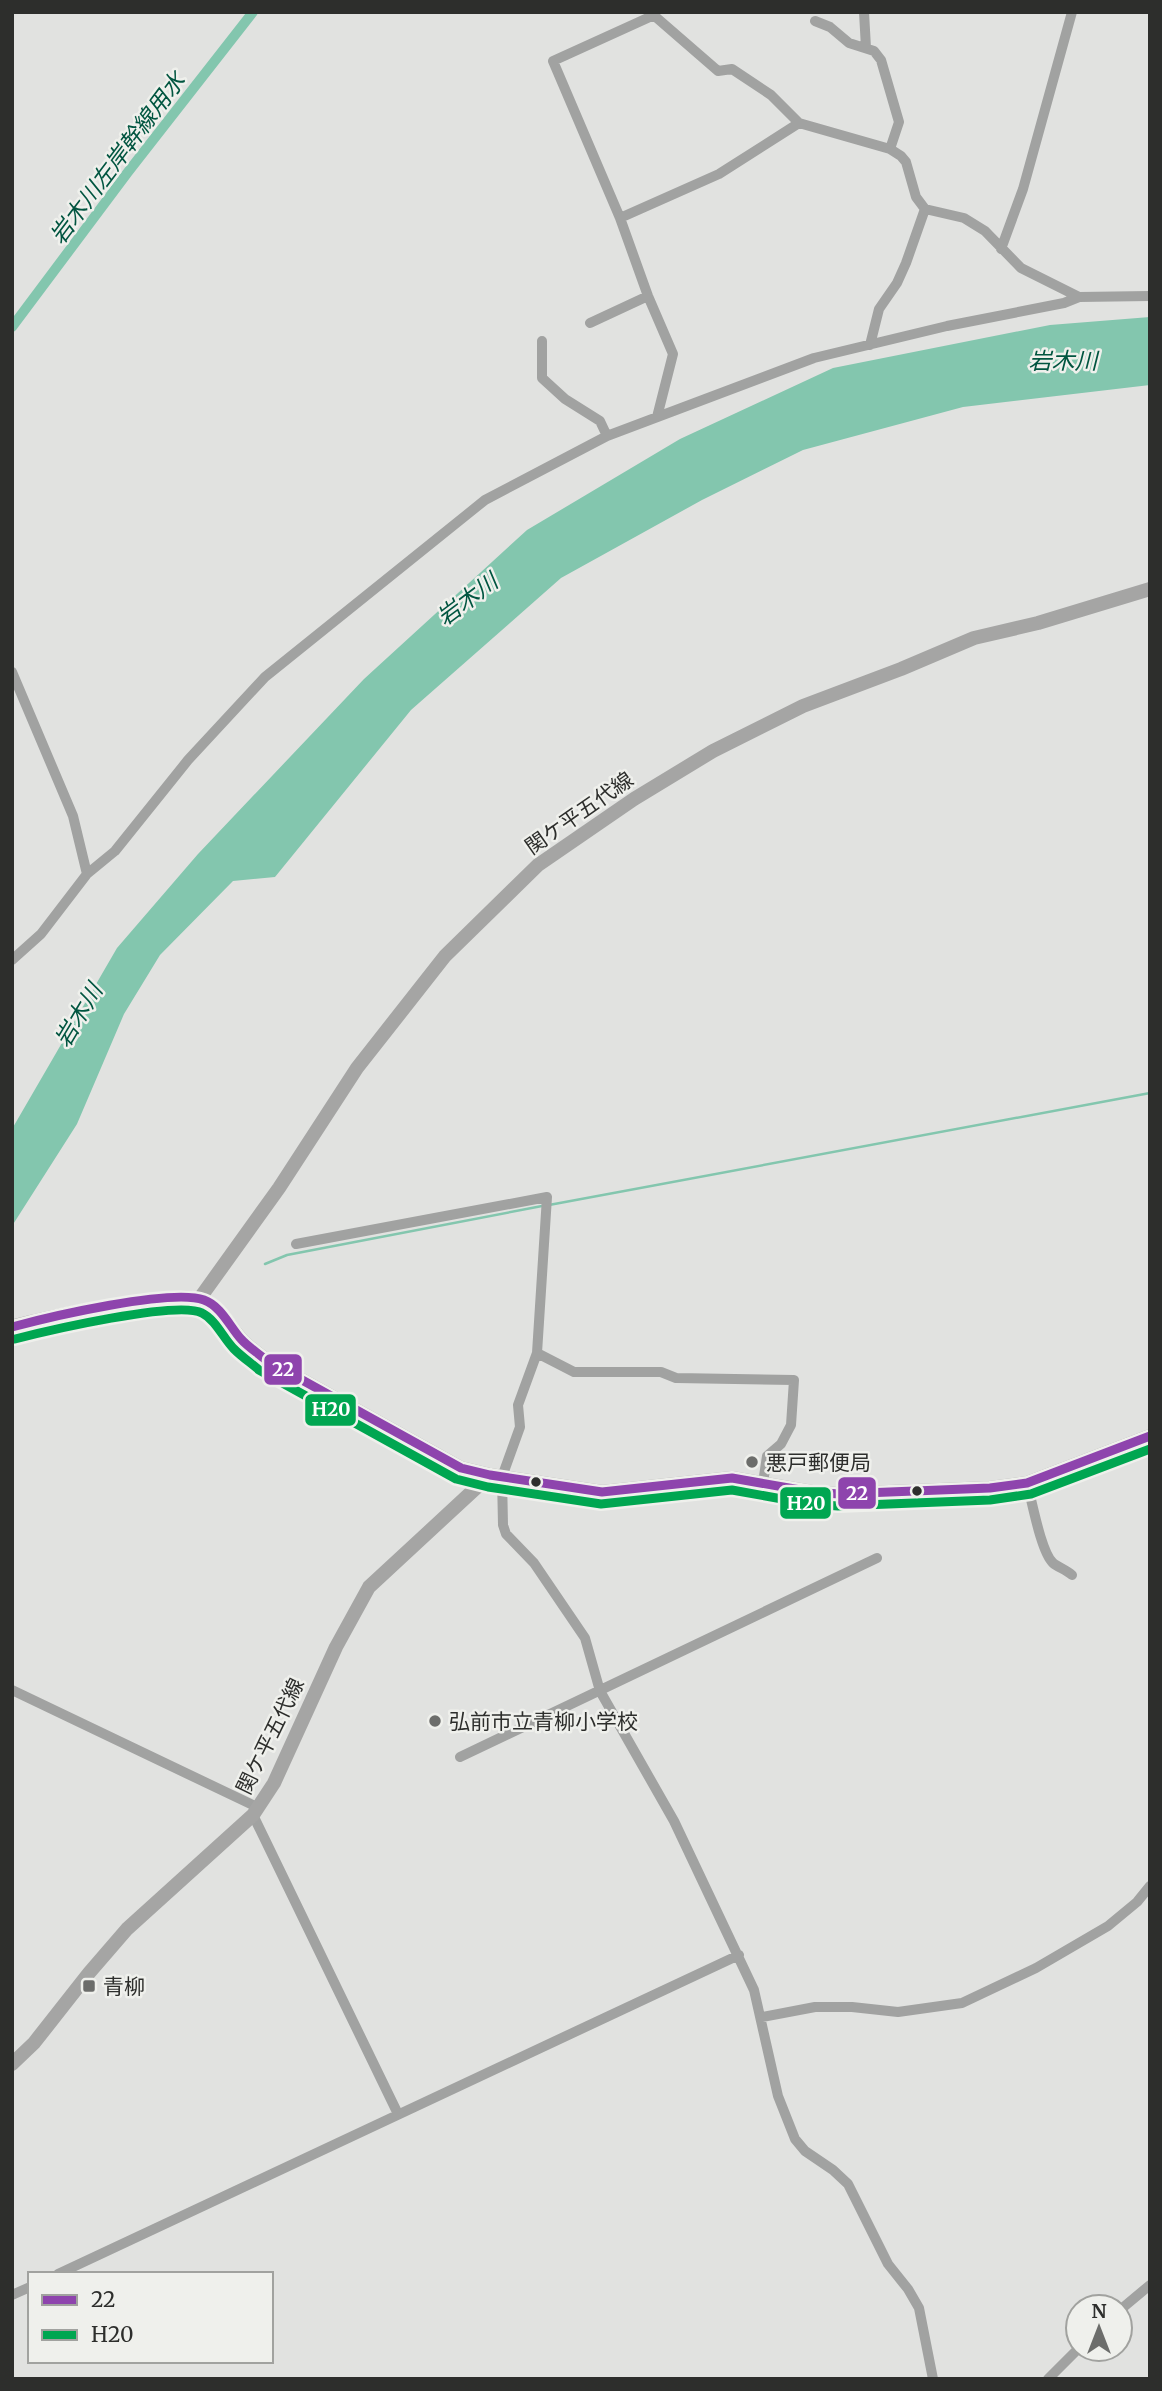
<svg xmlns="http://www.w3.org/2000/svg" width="1162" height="2391" font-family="Merriweather,'Noto Sans JP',serif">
	<rect width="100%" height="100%" fill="#e1e2e0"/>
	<path fill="#83c6ae" d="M1150,317V385L963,407L803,450L702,500L561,578L411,710L275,877L233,881L160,955L124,1014L77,1124L12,1226V1129L117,948L198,854L364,679L527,530L680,439L833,368L1050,325Z"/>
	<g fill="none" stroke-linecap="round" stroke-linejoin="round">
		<path stroke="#83c6ae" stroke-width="2.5" d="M549,1205L1150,1093
			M265,1264L287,1255L542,1206"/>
		<path stroke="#83c6ae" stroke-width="10" d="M12,327L128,172L253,12"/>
		<path stroke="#a1a2a1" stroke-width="10" d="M650,12L718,71L732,69L771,95L799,123L890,149L901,156L906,162L916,197L925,209L964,218L985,231L1021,268L1079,297
			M653,12L652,16L553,61L620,218L648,296L673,354L657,417
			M864,12L866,48
			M815,21L830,27L849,43L874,51L881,60L899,122L890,149
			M620,218L719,174L799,123
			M1001,249L1023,189L1072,12
			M590,323L648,296
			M542,341V378L565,399L600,421L607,436
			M870,345L879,309L897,283L906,263L925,209
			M12,672L73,816L87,874
			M12,960L41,934L87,874L115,851L188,760L265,677L485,500L607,436L814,358L947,326L1064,303L1079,297L1150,296
			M296,1244L547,1197L537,1353L518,1405L520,1427L502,1477L503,1525L506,1534L534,1563L585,1638L600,1691L674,1821L754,1990L778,2096L795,2139L805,2151L833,2170L848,2184L888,2264L908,2289L919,2308L933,2379
			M537,1353L574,1372H661L676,1378L794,1380L791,1425L781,1444L767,1456L763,1483
			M1027,1483C1032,1501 1041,1552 1053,1563C1058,1567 1066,1570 1072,1575
			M12,1690L259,1808
			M460,1757L877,1558
			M253,1815L398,2114
			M762,2017L815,2007H852L898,2012L962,2003L1036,1968L1108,1926L1137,1902L1150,1886
			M58,2274L739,1955
			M12,2295L30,2287
			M1120,2310L1150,2285
			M1048,2379L1078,2349"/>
		<path stroke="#a5a5a4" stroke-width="14" d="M200,1298L279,1188L357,1068L445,956L538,865L634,799L713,751L803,706L901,669L974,638L1038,623L1150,589
			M12,1327C40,1318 184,1289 204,1300C221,1308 229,1326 241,1339C248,1347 258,1353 266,1360L461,1468L490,1475L602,1492L732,1478L812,1492L839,1494L990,1488L1027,1483L1150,1436
			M12,2064L34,2043L89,1973L127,1929L253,1815L274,1783L336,1647L369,1587L490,1475"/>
		<defs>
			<path id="bus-1" d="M12,1327C49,1317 172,1288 204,1300C221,1306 230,1327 241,1339C248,1347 258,1353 266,1360L461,1468L490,1475L602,1492L732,1478L812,1492L839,1494L990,1488L1027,1483L1150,1436"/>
			<path id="bus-2" d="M15,1339C46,1331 178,1300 202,1313C216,1320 223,1338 234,1349C242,1357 251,1363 259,1370L456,1479L488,1487L601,1504L732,1490L810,1504L838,1506L990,1500L1031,1494L1150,1449"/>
		</defs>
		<use href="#bus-1" stroke="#eff0ec" stroke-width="14"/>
		<use href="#bus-2" stroke="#eff0ec" stroke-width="14"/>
		<use href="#bus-1" stroke="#8e44ad" stroke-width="9"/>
		<use href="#bus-2" stroke="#00a651" stroke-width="9"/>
	</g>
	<g fill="#6c6d6b" stroke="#eff0ec" stroke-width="2.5">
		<circle cx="752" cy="1462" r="7"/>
		<circle cx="435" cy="1721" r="7"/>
		<rect x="82" y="1979" width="14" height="14" rx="3.5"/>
	</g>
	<g fill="#2d2e2c" stroke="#eff0ec" stroke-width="2.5">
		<circle cx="536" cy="1482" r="6"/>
		<circle cx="917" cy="1491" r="6"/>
	</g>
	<g text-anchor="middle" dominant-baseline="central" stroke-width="5" stroke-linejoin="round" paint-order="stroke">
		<g font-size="21" fill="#2d2e2c" stroke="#eff0ec">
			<text transform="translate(579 813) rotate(-35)">関ケ平五代線</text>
			<text transform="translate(270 1736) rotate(-64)">関ケ平五代線</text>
		</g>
		<g font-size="21" fill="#2d2e2c" stroke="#eff0ec" text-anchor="start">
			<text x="766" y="1462">悪戸郵便局</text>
			<text x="449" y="1721">弘前市立青柳小学校</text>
			<text x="103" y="1986">青柳</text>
		</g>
		<g font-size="23" font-style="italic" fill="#015540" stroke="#eff0ec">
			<text transform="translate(117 158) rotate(-53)">岩木川左岸幹線用水</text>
			<text x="1063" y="360">岩木川</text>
			<text transform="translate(467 599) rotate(-37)">岩木川</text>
			<text transform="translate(78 1015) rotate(-59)">岩木川</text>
		</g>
	</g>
	<g stroke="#eff0ec" stroke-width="2.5">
		<rect x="263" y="1353" width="40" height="33" rx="7" fill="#8e44ad"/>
		<rect x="304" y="1393" width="53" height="34" rx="7" fill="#00a651"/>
		<rect x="837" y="1476" width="40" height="34" rx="7" fill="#8e44ad"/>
		<rect x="779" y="1486" width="53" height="34" rx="7" fill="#00a651"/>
	</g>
	<g font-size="19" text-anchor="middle" font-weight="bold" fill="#fff">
		<text x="283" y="1376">22</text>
		<text x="331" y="1416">H20</text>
		<text x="857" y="1500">22</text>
		<text x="806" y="1510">H20</text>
	</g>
	<rect width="1162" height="2391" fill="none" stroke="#2d2e2c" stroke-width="28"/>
	<rect x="28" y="2272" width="245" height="91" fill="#eff0ec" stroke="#a1a29f" stroke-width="2"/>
	<rect x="42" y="2295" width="35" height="10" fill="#8e44ad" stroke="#a1a29f" stroke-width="2"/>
	<text x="91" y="2307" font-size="21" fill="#2d2e2c">22</text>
	<rect x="42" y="2330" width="35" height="10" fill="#00a651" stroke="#a1a29f" stroke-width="2"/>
	<text x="91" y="2342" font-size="21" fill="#2d2e2c">H20</text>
	<g transform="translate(1099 2328)"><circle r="33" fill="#eff0ec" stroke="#a1a29f" stroke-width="2"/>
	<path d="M0-5L12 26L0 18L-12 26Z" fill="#6c6d6b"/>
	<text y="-10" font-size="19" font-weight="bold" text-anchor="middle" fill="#2d2e2c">N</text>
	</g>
</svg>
